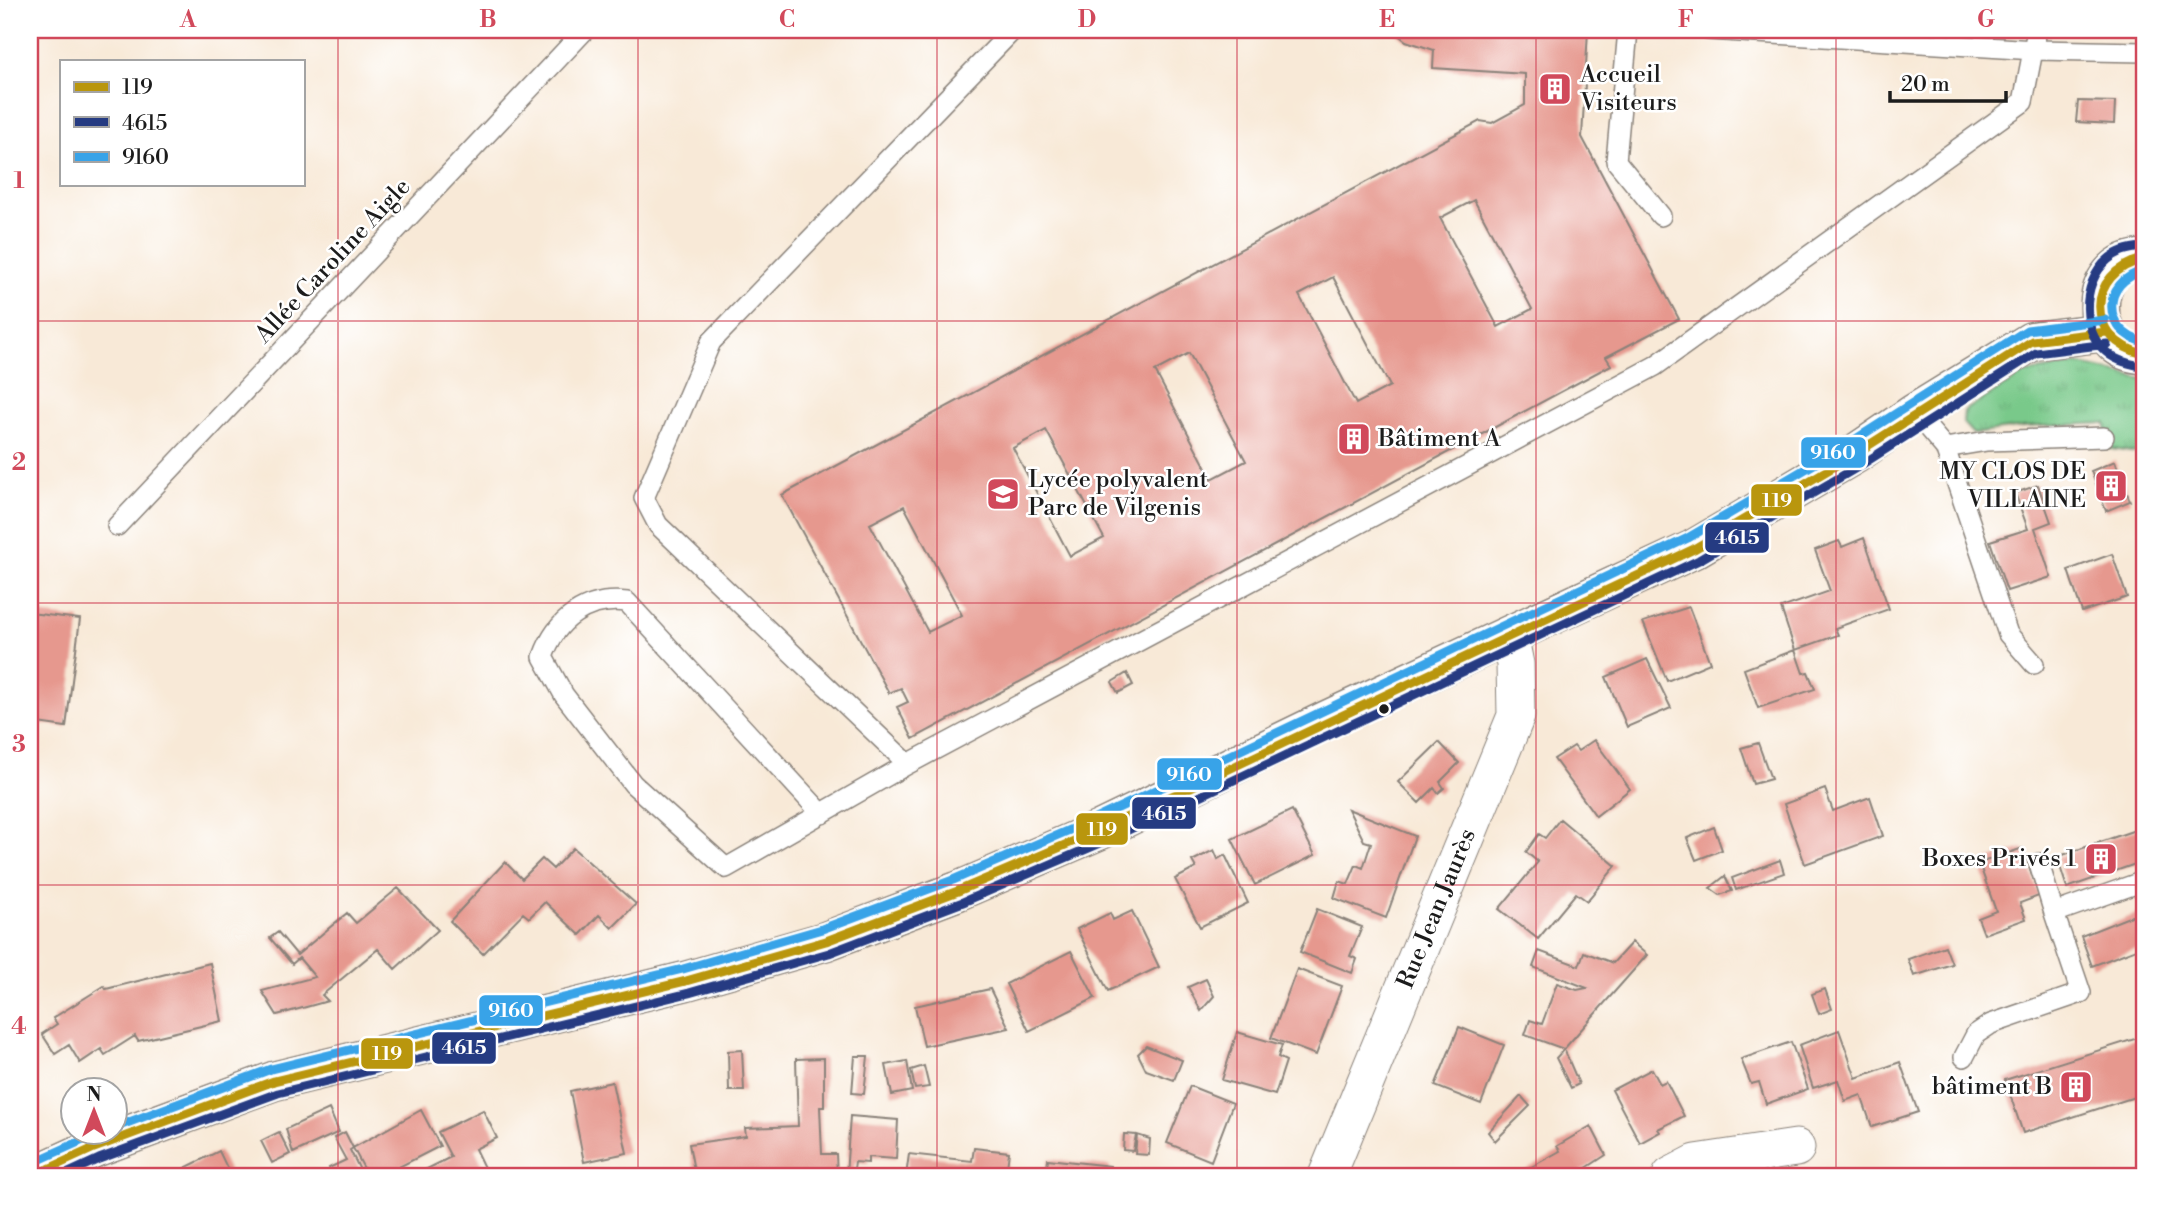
<svg xmlns="http://www.w3.org/2000/svg" width="2174" height="1206" font-family="'Libre Bodoni',serif">
	<defs>
		<pattern id="grass-tufts" width="24" height="20" patternUnits="userSpaceOnUse" patternTransform="scale(1.75)"><rect width="24" height="20" fill="#79c98a"/><path d="M3 7l-1-3M5 7V3M7 7l1-3M15 17l-1-3M17 17v-4M19 17l1-3" fill="none" stroke="#68ac76"/></pattern>
	</defs>
	<rect width="100%" height="100%" fill="#fff"/>
	<filter id="ink" filterUnits="userSpaceOnUse"><feTurbulence type="fractalNoise" baseFrequency=".0143" numOctaves="2"/><feDisplacementMap in="SourceGraphic" scale="14" xChannelSelector="R" yChannelSelector="G"/><feConvolveMatrix kernelMatrix="1 2 1 2 8 2 1 2 1" color-interpolation-filters="sRGB"/></filter>
	<filter id="wash" filterUnits="userSpaceOnUse"><feTurbulence type="fractalNoise" baseFrequency=".00686" numOctaves="4" result="noise"/><feDisplacementMap in="SourceGraphic" scale="28" xChannelSelector="R" yChannelSelector="G"/><feGaussianBlur stdDeviation="1.57" result="paint"/><feColorMatrix in="noise" values="0 0 0 0 0 0 0 0 0 0 0 0 0 0 0 0 0 1.4 0 .05"/><feComposite in="paint" operator="in"/></filter>
	<g filter="url(#wash)">
		<rect width="100%" height="100%" fill="#f8e9d7"/>
		<path fill="url(#grass-tufts)" stroke="#4a7253" stroke-width="2" d="M2077,364L2144,379V454L2106,448V423L2023,427L1973,434L1963,423L1964,411L2026,373Z"/>
		<g id="blocks">
			<path fill="#e6988e" fill-rule="evenodd" d="M1392,30H1588L1582,137L1679,319L1606,357L1611,365L913,739L897,707L908,702L901,688L889,693L782,495L1480,121L1492,123L1525,105V74L1433,68L1434,50L1406,41ZM1474,200L1532,309L1498,327L1440,218ZM1333,277L1390,386L1356,404L1299,295ZM1189,353L1246,461L1212,479L1155,371ZM1046,430L1104,538L1070,556L1013,448ZM904,506L962,615L928,632L870,524Z
				M2078,101L2115,102L2114,124L2076,122Z
				M2115,461L2130,501L2106,511L2091,471Z
				M2038,485L2051,522L2035,528L2051,577L2007,591L1990,541L2028,529L2015,493Z
				M1864,538L1889,609L1835,628L1838,635L1795,650L1803,673L1808,672L1815,689L1758,708L1744,669L1795,650L1781,608L1830,591L1815,550L1839,541L1842,547Z
				M2112,554L2127,597L2082,612L2068,570Z
				M1689,607L1710,663L1667,681L1643,622Z
				M30,613L80,619L66,727L30,722Z
				M1647,659L1671,708L1627,727L1606,677Z
				M1127,673L1133,685L1118,693L1112,682Z
				M1594,740L1630,789L1596,816L1554,759L1574,746L1578,751Z
				M1439,742L1459,763L1440,782L1444,788L1438,793L1434,788L1419,803L1398,782Z
				M1758,743L1771,779L1753,784L1741,748Z
				M1825,789L1833,811L1870,797L1883,836L1805,864L1784,804Z
				M1348,809L1415,836L1386,918L1334,898L1339,881L1348,884L1356,865L1363,868L1371,843L1364,841Z
				M1292,810L1315,855L1255,885L1232,839Z
				M1560,819L1616,866L1587,901L1576,893L1538,939L1499,909L1538,862L1526,852L1539,834L1545,838Z
				M1714,827L1722,850L1696,860L1687,838Z
				M2144,827V861L2067,888L2057,857Z
				M573,848L636,904L612,928L599,915L580,935L545,902L529,918L523,913L483,954L450,921L505,862L522,879L542,859L553,869Z
				M2023,848L2039,896L2020,903L2026,919L1984,934L1978,918L1996,911L1979,863Z
				M1214,850L1218,859L1225,855L1248,903L1200,927L1175,879L1196,868L1192,861Z
				M1780,860L1784,873L1736,890L1732,878Z
				M1725,876L1732,891L1720,895L1710,888Z
				M398,888L438,930L395,969L378,949L322,995L328,1001L277,1015L262,991L315,977L299,958L292,964L270,938L278,932L297,955L347,913L356,923Z
				M1317,909L1362,927L1350,956L1357,959L1352,973L1300,952Z
				M1132,911L1159,967L1108,991L1077,929L1110,913L1113,920Z
				M2144,911V946L2092,966L2081,936Z
				M1632,942L1647,955L1564,1049L1525,1035L1530,1020L1542,1024L1557,983L1577,990L1587,988L1533,967L1539,951L1579,966L1584,952L1613,963Z
				M1945,946L1952,964L1914,976L1908,959Z
				M1071,951L1095,998L1029,1031L1006,984Z
				M210,963L222,1021L138,1041L135,1036L105,1055L101,1049L80,1063L69,1045L55,1054L42,1034L57,1024L53,1018L104,986L106,989Z
				M1297,969L1342,986L1316,1055L1271,1038Z
				M1206,979L1214,996L1201,1011L1188,987Z
				M990,989L1009,1028L924,1046L915,1006Z
				M1825,989L1832,1009L1819,1014L1812,994Z
				M1459,1027L1504,1045L1481,1104L1435,1086Z
				M1839,1030L1856,1078L1900,1062L1918,1112L1872,1127L1861,1095L1845,1101L1838,1080L1813,1088L1799,1045Z
				M1237,1032L1282,1045L1278,1057L1286,1061L1275,1095L1222,1080Z
				M2144,1036V1094L2023,1133L2005,1080Z
				M1791,1042L1808,1089L1766,1104L1759,1082L1751,1084L1741,1059Z
				M1146,1046L1182,1060L1174,1080L1146,1070L1138,1054Z
				M1564,1049L1579,1084L1571,1088L1556,1058Z
				M742,1050L744,1091H729L728,1051Z
				M855,1056H868L864,1094L852,1093Z
				M824,1058V1107H820L822,1154H836L837,1176H695L689,1144L746,1136L745,1128L798,1126L796,1059Z
				M907,1061L912,1091L892,1095L886,1065Z
				M924,1066L929,1087L915,1089L911,1070Z
				M1652,1069L1660,1084L1666,1081L1684,1116L1658,1129L1660,1132L1640,1143L1612,1090Z
				M612,1082L627,1153L584,1162L570,1091Z
				M1190,1086L1233,1103L1211,1161L1167,1143Z
				M1521,1096L1530,1106L1495,1141L1488,1132Z
				M329,1109L339,1132L293,1153L286,1129Z
				M421,1110L440,1146L391,1171L392,1174L388,1176H368L353,1148Z
				M483,1110L497,1138L475,1149L488,1176H429L425,1170L451,1157L438,1132Z
				M850,1116L898,1120L896,1159L868,1157V1163L855,1162L853,1176H846Z
				M1591,1126L1606,1155L1574,1176H1527L1524,1171L1560,1151L1557,1146Z
				M279,1132L290,1154L272,1163L261,1141Z
				M345,1132L353,1148L350,1150L363,1176H333L329,1168L346,1160L334,1138Z
				M1124,1134L1136,1135L1133,1151L1123,1150Z
				M1137,1135L1150,1139L1149,1155L1135,1154Z
				M974,1148L1009,1152L1006,1176H906L909,1154L972,1161Z
				M219,1151L231,1176H190L185,1168Z
				M1048,1159L1110,1166L1109,1176H1046Z
				M1773,1170L1777,1176H1759L1756,1173Z"/>
		</g>
	</g>
	<g filter="url(#ink)">
		<use href="#blocks" fill-opacity="0" stroke="#8a827a" stroke-width="2"/>
		<g fill="none" stroke-linecap="round" stroke-linejoin="round">
			<defs>
				<path id="service" d="M1628,30L1616,161L1661,216
					M1708,30L2035,50L2144,52
					M1915,413L1945,448L1987,441L2104,437
					M1945,448L2008,634L2034,664
					M117,526L585,30
					M908,764L658,525L644,498L711,342L1013,30
					M822,814L627,602C587,597 556,619 543,657L564,695L633,784L726,868L908,764L1655,366L2023,102L2037,30
					M2039,863L2054,913
					M1964,1057L1976,1034L1991,1024L2081,993L2054,913L2144,881"/>
				<g id="minor">
					<path id="s1" d="M1327,1176L1516,716L1515,664L1509,635"/>
					<path d="M1671,1176L1696,1163L1796,1148"/>
				</g>
				<path id="tertiary" d="M2144,259C2085,259 2085,354 2144,354
					M33,1176L94,1148L274,1081L686,981L826,941L958,891L1100,830L1327,720L1694,549L1855,454L1915,413L2032,341L2106,332"/>
			</defs>
			<use href="#service" stroke="#8a827a" stroke-width="22"/>
			<use href="#minor" stroke="#8a827a" stroke-width="39"/>
			<use href="#tertiary" stroke="#8a827a" stroke-width="41"/>
			<use href="#service" stroke="#fff" stroke-width="19"/>
			<use href="#minor" stroke="#fff" stroke-width="37"/>
			<use href="#tertiary" stroke="#fff" stroke-width="38"/>
			<defs>
				<path id="bus-1" d="M2144,259C2085,272 2085,341 2144,354
					M33,1176L94,1148L274,1081L686,981L826,941L958,891L1100,830L1694,549L1855,454L2032,341L2106,332"/>
				<path id="bus-2" d="M2141,247C2135,248 2126,249 2120,252C2085,267 2077,321 2102,348C2113,360 2126,363 2141,366
					M62,1176L99,1159L278,1093L689,993L829,953L963,902L1105,841L1699,560L1861,465L2036,353L2107,344"/>
				<path id="bus-3" d="M2144,271C2101,281 2101,332 2144,342
					M116,1127L271,1069L683,969L822,929L953,880L1095,819L1688,538L1848,444L2027,330L2105,320
					M30,1164L101,1132"/>
			</defs>
			<use href="#bus-1" stroke="#fff" stroke-width="14"/>
			<use href="#bus-2" stroke="#fff" stroke-width="14"/>
			<use href="#bus-3" stroke="#fff" stroke-width="14"/>
			<use href="#bus-1" stroke="#b9960d" stroke-width="9"/>
			<use href="#bus-2" stroke="#253b82" stroke-width="9"/>
			<use href="#bus-3" stroke="#38a3e8" stroke-width="9"/>
		</g>
	</g>
	<path fill="none" stroke="#d1495b" stroke-width="2" stroke-opacity="0.55" d="M338,30V1176M638,30V1176M937,30V1176M1237,30V1176M1536,30V1176M1836,30V1176M30,321H2144M30,603H2144M30,885H2144"/>
	<defs>
		<symbol id="building-square" viewBox="-11 -11 22 22"><rect x="-9" y="-9" width="18" height="18" rx="4" fill="#d1495b" stroke="#fff"/><path d="M-4-6H4V6H1V3H-1V6H-4ZM-2.5-4.3h1.7v1.8h-1.7ZM.8-4.3h1.7v1.8H.8ZM-2.5-1h1.7V.8h-1.7ZM.8-1h1.7V.8H.8Z" fill="#fff"/></symbol>
		<symbol id="school-square" viewBox="-11 -11 22 22"><rect x="-9" y="-9" width="18" height="18" rx="4" fill="#d1495b" stroke="#fff"/><path d="M0-5L7-2L0 1L-7-2ZM-4 1L0 2.5L4 1V4Q0 6-4 4Z" fill="#fff"/></symbol>
	</defs>
	<g fill-rule="evenodd">
		<use href="#building-square" x="1536" y="70" width="38" height="38"/>
		<use href="#building-square" x="1335" y="420" width="38" height="38"/>
		<use href="#building-square" x="2092" y="467" width="38" height="38"/>
		<use href="#school-square" x="984" y="475" width="38" height="38"/>
		<use href="#building-square" x="2082" y="840" width="38" height="38"/>
		<use href="#building-square" x="2057" y="1068" width="38" height="38"/>
	</g>
	<circle fill="#1c1c1c" stroke="#fff" stroke-width="2.5" cx="1384" cy="709" r="6"/>
	<g text-anchor="middle" dominant-baseline="central" stroke-width="5" stroke-linejoin="round" paint-order="stroke">
		<g font-size="24" fill="#1c1c1c" stroke="#fff" text-anchor="start">
			<text x="1580" y="75">Accueil<tspan x="1580" dy="28">Visiteurs</tspan></text>
			<text x="1378" y="439">Bâtiment A</text>
			<text x="2086" y="472" text-anchor="end">MY CLOS DE<tspan x="2086" dy="28">VILLAINE</tspan></text>
			<text x="1028" y="480">Lycée polyvalent<tspan x="1028" dy="28">Parc de Vilgenis</tspan></text>
			<text x="2076" y="859" text-anchor="end">Boxes Privés 1</text>
			<text x="2052" y="1087" text-anchor="end">bâtiment B</text>
		</g>
		<g font-size="24" fill="#1c1c1c" stroke="#fff">
			<text transform="translate(333 261) rotate(-47)">Allée Caroline Aigle</text>
			<text stroke="none"><textPath href="#s1" startOffset="289">Rue Jean Jaurès</textPath></text>
		</g>
	</g>
	<g stroke="#fff" stroke-width="2.5">
		<rect x="1800" y="436" width="67" height="33" rx="7" fill="#38a3e8"/>
		<rect x="1750" y="483" width="53" height="34" rx="7" fill="#b9960d"/>
		<rect x="1704" y="521" width="66" height="33" rx="7" fill="#253b82"/>
		<rect x="1156" y="757" width="67" height="34" rx="7" fill="#38a3e8"/>
		<rect x="1131" y="796" width="66" height="34" rx="7" fill="#253b82"/>
		<rect x="1075" y="812" width="54" height="34" rx="7" fill="#b9960d"/>
		<rect x="478" y="994" width="66" height="33" rx="7" fill="#38a3e8"/>
		<rect x="431" y="1031" width="66" height="34" rx="7" fill="#253b82"/>
		<rect x="360" y="1037" width="54" height="33" rx="7" fill="#b9960d"/>
	</g>
	<g font-size="19" text-anchor="middle" font-weight="bold" fill="#fff">
		<text x="1833" y="459">9160</text>
		<text x="1777" y="507">119</text>
		<text x="1737" y="544">4615</text>
		<text x="1189" y="781">9160</text>
		<text x="1164" y="820">4615</text>
		<text x="1102" y="836">119</text>
		<text x="511" y="1017">9160</text>
		<text x="464" y="1054">4615</text>
		<text x="387" y="1060">119</text>
	</g>
	<rect width="2174" height="1206" fill="none" stroke="#fff" stroke-width="77"/>
	<rect x="60" y="60" width="245" height="126" fill="#ffffff" stroke="#a4a4a4" stroke-width="2"/>
	<rect x="74" y="82" width="35" height="10" fill="#b9960d" stroke="#a4a4a4" stroke-width="2"/>
	<text x="122" y="94" font-size="21" fill="#1c1c1c">119</text>
	<rect x="74" y="117" width="35" height="10" fill="#253b82" stroke="#a4a4a4" stroke-width="2"/>
	<text x="122" y="130" font-size="21" fill="#1c1c1c">4615</text>
	<rect x="74" y="152" width="35" height="10" fill="#38a3e8" stroke="#a4a4a4" stroke-width="2"/>
	<text x="122" y="164" font-size="21" fill="#1c1c1c">9160</text>
	<g transform="translate(94 1111)"><circle r="33" fill="#ffffff" stroke="#a4a4a4" stroke-width="2"/>
	<path d="M0-5L12 26L0 18L-12 26Z" fill="#d1495b"/>
	<text y="-10" font-size="19" font-weight="bold" text-anchor="middle" fill="#1c1c1c">N</text>
	</g>
	<path d="M1890 91v10h116v-10" fill="none" stroke="#1c1c1c" stroke-width="3.5"/>
	<text x="1901" y="91" font-size="21" fill="#1c1c1c" stroke="#ffffff" stroke-width="5" paint-order="stroke">20 m</text>
	<rect x="38" y="38" width="2098" height="1130" fill="none" stroke="#d1495b" stroke-width="2.5"/>
	<g font-size="23" text-anchor="middle" font-weight="bold" fill="#d1495b">
		<text x="188" y="27">A</text>
		<text x="488" y="27">B</text>
		<text x="787" y="27">C</text>
		<text x="1087" y="27">D</text>
		<text x="1387" y="27">E</text>
		<text x="1686" y="27">F</text>
		<text x="1986" y="27">G</text>
		<text x="19" y="188">1</text>
		<text x="19" y="470">2</text>
		<text x="19" y="752">3</text>
		<text x="19" y="1034">4</text>
	</g>
</svg>
